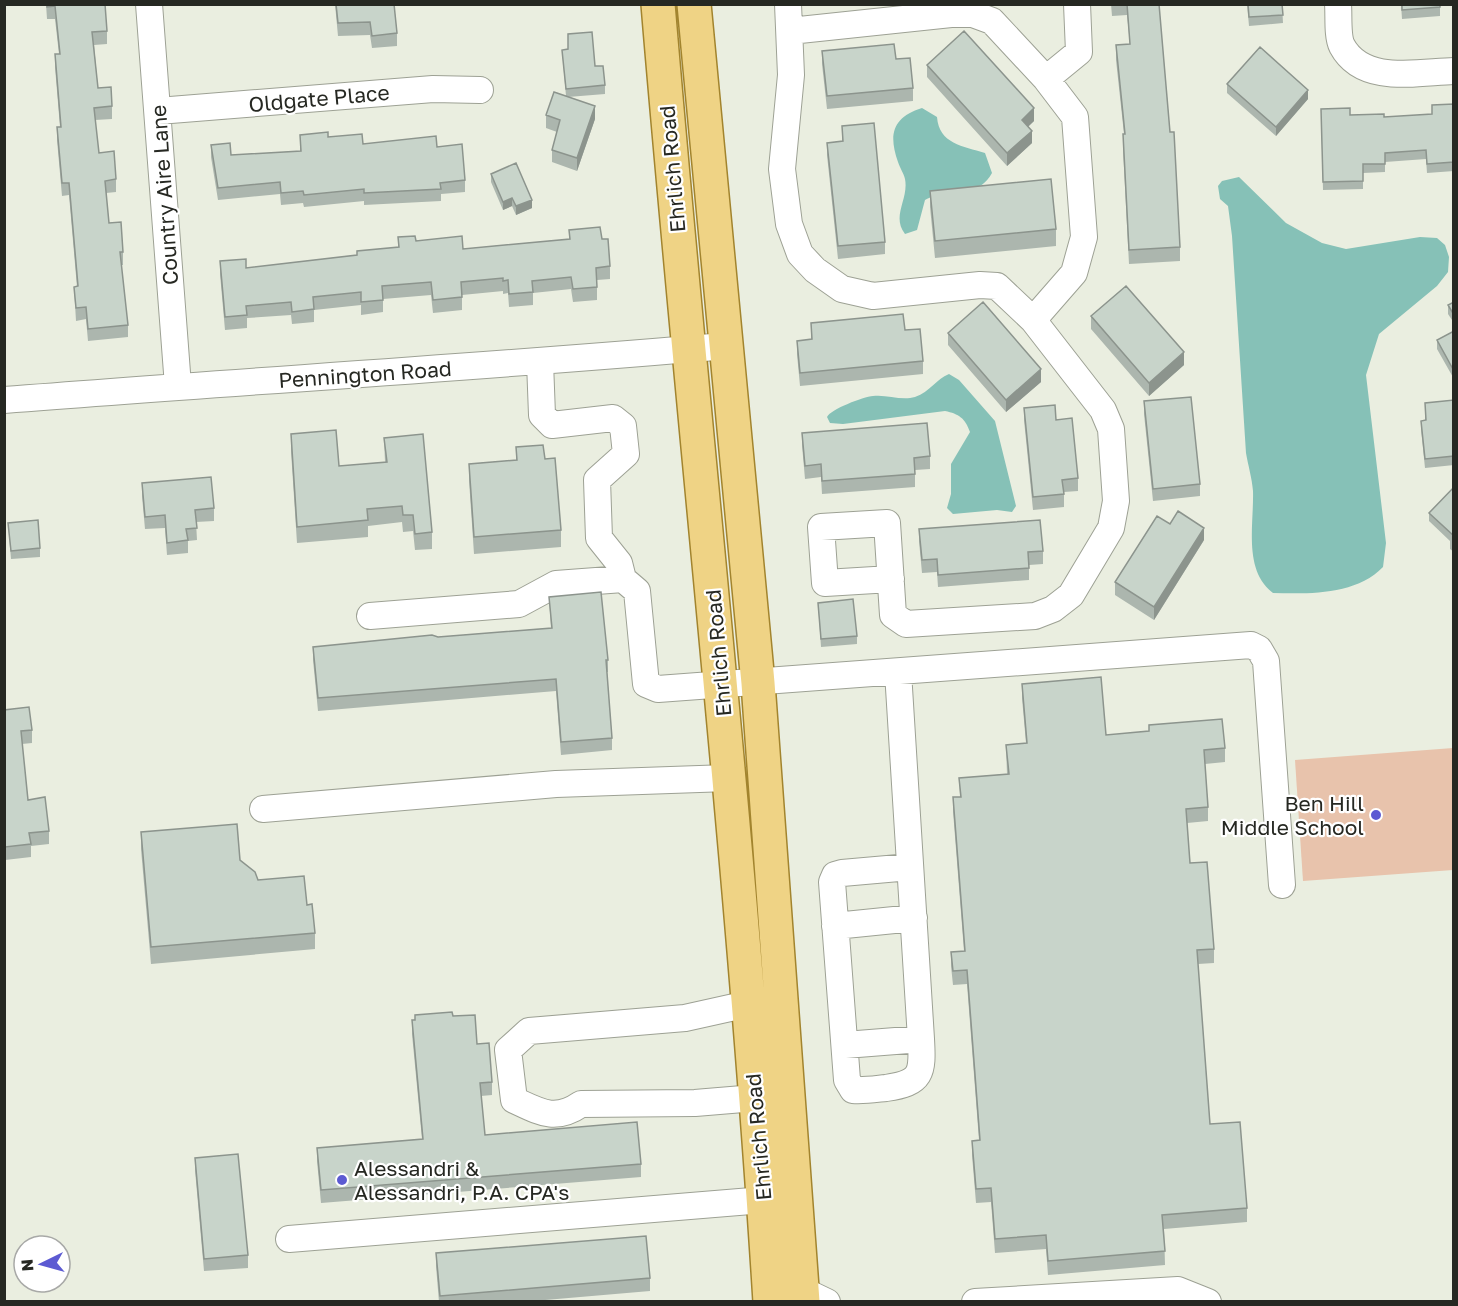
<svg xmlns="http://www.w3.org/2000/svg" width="1458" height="1306" font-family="'Golos Text',sans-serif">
	<rect width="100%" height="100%" fill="#eaeee0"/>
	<path fill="#e8c3ac" d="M1453,748V870L1303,881L1295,760Z"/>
	<path fill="#86c1b7" d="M922,108L937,117C939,144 963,146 985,153L992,173C980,194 965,189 944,192C938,193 931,197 925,200L917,230L905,234C891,216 909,199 905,179C904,174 900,168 898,162C888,134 893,117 922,108Z
		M1239,177L1286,223L1322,243L1346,249L1420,237L1437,238L1445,245L1449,257L1448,272L1437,286L1379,334L1366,375L1386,543L1383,567C1356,595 1310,594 1273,593C1243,570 1254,525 1253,491C1252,478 1248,465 1246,453L1232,236L1228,206L1220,199L1218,186L1222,181Z
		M949,374L959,380L995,421L1016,506L1012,512L997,510L953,514L947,508L951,494V464L970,432C965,418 959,414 945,411L843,424L830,423L827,417C831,409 863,397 873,396C886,394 901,401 915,397C930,392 936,379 949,374Z"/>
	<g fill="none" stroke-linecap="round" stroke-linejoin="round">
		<defs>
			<path id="minor" d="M149,4L178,386
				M788,4L791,75L782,169L789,224L800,254L815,270L842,289L873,296L980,285L997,286L1033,320L1103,410L1111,429L1116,501L1111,528L1071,595L1053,609L1035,616L906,624L893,615L887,523L821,527L825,583L891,579
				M1338,4C1339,16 1337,36 1342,46C1363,85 1418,72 1454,71
				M790,31L951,14H973L992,21L1046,79L1075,117L1084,237L1074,273L1033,320
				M1046,79L1079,52L1077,4
				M158,111L433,89L480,90
				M540,362L542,415L552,425L613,418L623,426L626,454L597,480L599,538L619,563L623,579
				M4,400C245,381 485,367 725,346
				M370,616L519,604L556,584L623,579L637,591L646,684L658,689L1251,645L1259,649L1266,661L1282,885
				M898,672L921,1039C923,1073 922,1083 886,1088C876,1089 863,1091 853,1090L847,1080L832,882L835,875L842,873L910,867
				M263,809L556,784L728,778
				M835,926L914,918
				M748,1004L685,1018L529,1031L508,1050L514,1100C540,1112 555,1122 581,1104L695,1103L755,1098
				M845,1045L921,1039
				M289,1239L764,1200
				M802,1290L827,1302
				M975,1302L1178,1290L1208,1302"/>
			<path id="major" d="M658,4C694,437 743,868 770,1302
				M694,4L758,683L803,1302"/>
		</defs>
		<use href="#minor" stroke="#9da194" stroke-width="28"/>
		<use href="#major" stroke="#a2842e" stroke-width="36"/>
		<use href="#minor" stroke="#fff" stroke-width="26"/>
		<use href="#major" stroke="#efd385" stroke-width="33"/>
	</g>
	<path fill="#acb6ae" d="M46,4H95L107,31V44L94,45L98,88L112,106V119L95,120L99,153L116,179V192L106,193L109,223L123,252V265H121L128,325V337L88,341L86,319L76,321L74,287H77L69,195L62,196L57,140V127H60L55,67V54H59L55,19H47Z
		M335,4H394L397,33V46L372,48L370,35L338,36Z
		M1111,4H1159L1180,247V261L1129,264L1123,149V134H1124L1116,60V45L1130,44L1127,15L1112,16Z
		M1247,4H1282L1283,23L1249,26Z
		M1401,4H1440V16L1402,19Z
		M562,50L595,66L605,85V94L568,97L595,119L577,171L552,162V150L557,132L546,128V115L566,96Z
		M822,51L896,59L913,88V101L827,109L822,64Z
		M927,65L1034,121L1028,127L1032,143L1007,166L927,77Z
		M1227,84L1308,99L1276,136L1227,93Z
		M1454,104V171L1427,173L1426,159L1385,162V172L1363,173V189L1323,190L1321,109L1350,115L1384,117L1432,114Z
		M842,126L885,242V254L838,259L827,155V143L842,141Z
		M300,135L328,137L363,144L437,147L465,180V192L441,194V201L364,205V201L304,207L303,203L281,205L280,194L218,200L211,157V145L231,155L300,151Z
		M491,174L532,208L516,215L512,206L503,210L491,182Z
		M930,191L1056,229V246L935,258L930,207Z
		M569,230L602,239L610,266V279L597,280V300L573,302L571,289L533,293V305L509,307L508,293L503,294V291L462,295V310L433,313L431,295L383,299V312L361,315V305L314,310V322L292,324L291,315L247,318V328L225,330L220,274V261L246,268L357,255L398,247V237L463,249L569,239Z
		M1454,302V323L1448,314V305Z
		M1091,316L1184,365L1149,396L1091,329Z
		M811,323L905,330L923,361V374L800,386L797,354V341L811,340Z
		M1454,331V379L1437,349V340Z
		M948,333L1041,382L1006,412L948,345Z
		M1454,400V465L1425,468L1421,429V421L1425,420V403Z
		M1144,401L1200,484V496L1153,501L1144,414Z
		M1024,408L1056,420L1078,478V491L1064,492V507L1033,510L1024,420Z
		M802,433L930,456V469L915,470V487L822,494L821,477L805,479L802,445Z
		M291,434L339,466L385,462L384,438L432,532V549L415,550L413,531L403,532L402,522L368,526V537L297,543L291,451Z
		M516,447L545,459L561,530V547L474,554L469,480V464L516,460Z
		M142,483L214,508V521L196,522L197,540L188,541V553L167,555L165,528L145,529L142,496Z
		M1454,487V552L1450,549V541L1429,521V513Z
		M8,523L40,548V557L11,559Z
		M919,529L1043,551V564L1029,565V580L938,587L937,572L922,573L919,541Z
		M1204,540L1154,620L1115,595V582Z
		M549,597L608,660V672H607L612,738V750L561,755L556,691L318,711L313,660V647L551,628Z
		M818,603L857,636V644L821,647Z
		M1022,684L1106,735L1225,748V762L1205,764L1208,807V821L1187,823L1190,863L1214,949V963L1198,964L1210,1124L1247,1208V1222L1164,1229L1165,1265L1048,1275L1046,1249L995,1253L991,1202L976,1203L972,1155V1141L979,1140L967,984L953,985L951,966V952L964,951L953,811V797H960L959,778L1007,774L1006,745L1026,743L1022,698Z
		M4,710L32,730V743L22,744L28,800L49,831V844L31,846V857L5,860Z
		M141,832L240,860L258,880L315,933V949L151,964L141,849Z
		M453,1016L477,1044L492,1082V1095L481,1096L485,1135L641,1164V1177L321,1203L317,1161V1148L422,1139L412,1034V1020Z
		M195,1158L248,1255V1268L204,1271L195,1170Z
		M436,1253L650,1278V1291L522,1302H439L436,1266Z"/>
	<path fill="#8c948d" d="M1308,90V99L1276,136V127Z
		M595,106V119L577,171V158Z
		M1034,108V121L1022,132V120Z
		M1032,131V143L1007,166V153Z
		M512,198V206L503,210V202Z
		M532,200V208L516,215V206Z
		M1184,352V365L1149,396V383Z
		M1041,369V382L1006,412V400Z
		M1204,528V540L1154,620V607Z"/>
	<path fill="#c8d4ca" stroke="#8c948d" stroke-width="1.5" d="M47,4H95V5L105,4L107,31L92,32L98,88L111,87L112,106L94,108L99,153L114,151L116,179L105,181L109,223L121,222L123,252H120L128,325L88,329L86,307L76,308L74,287L78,286L69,183H62L57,127H61L55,54H60L55,6L47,7Z
		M336,4H394L397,33L372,36L370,22L338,23Z
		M1127,4H1159L1170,132H1174L1180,247L1129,250L1123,134H1125L1116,45L1130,44Z
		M1248,4H1282L1283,15L1249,17Z
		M1402,4H1440V7L1402,10Z
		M964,31L1034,108L1022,120L1032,131L1007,153L927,65Z
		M592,32L595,66H603L605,85L566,89L562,50L568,49V34Z
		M894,44L896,59L910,58L913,88L827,96L822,51Z
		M1260,47L1308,90L1276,127L1227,84Z
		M554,92L595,106L577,158L552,150L560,120L546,115Z
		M1454,104V162L1427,164L1426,150L1385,153V164H1363V181L1323,182L1321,109L1350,108V115L1384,114V117L1432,114V105Z
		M874,123L885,242L838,246L827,143L843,141L842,126Z
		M328,132V137L362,134L363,144L436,136L437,147L462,144L465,180L440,183L441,189L364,193V189L304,195L303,191L281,193L280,182L218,188L211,145L230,143L231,155L301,151L300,135Z
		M516,163L532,200L516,206L512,198L503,202L491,174Z
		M1051,179L1056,229L935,241L930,191Z
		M600,227L602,239H608L610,266L596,268L597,287L573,289L571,277L532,281L533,292L509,294L508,280L503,281V278L461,282L462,297L433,300L431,282L382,286L383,300L361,302V292L313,297L314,309L292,312L291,302L246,306L247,315L225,317L220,261L246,259V268L357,255V251L399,247L398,237L415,236L416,241L462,236L463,249L570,239L569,230Z
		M1126,286L1184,352L1149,383L1091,316Z
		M983,302L1041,369L1006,400L948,333Z
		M1454,302V315L1448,305Z
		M903,314L905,330L920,329L923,361L800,373L797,341L812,339L811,323Z
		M1454,331V371L1437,340Z
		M1191,397L1200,484L1153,489L1144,401Z
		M1454,400V456L1425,459L1421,421L1426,420L1425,403Z
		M1055,405L1056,420L1072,418L1078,478L1062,480L1064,494L1033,497L1024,408Z
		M927,423L930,456L914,458L915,474L822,481L821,464L805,466L802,433Z
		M336,430L339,466L387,462L384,438L423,434L432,532L415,534L413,515H403L402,506L367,509L368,520L297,527L291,434Z
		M543,445L545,459L555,458L561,530L474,537L469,464L517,460L516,447Z
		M211,477L214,508L195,510L197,528L186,529L188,540L167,543L165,515L145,517L142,483Z
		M1454,487V536L1429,513Z
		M1178,511L1204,528L1154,607L1115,582L1157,516L1170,524Z
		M38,520L40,548L11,551L8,523Z
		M1040,520L1043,551L1028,552L1029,568L938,575L937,559L922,560L919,529Z
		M601,592L608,660H606L612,738L561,742L556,679L318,698L313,647L432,635L438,637L552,628L549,597Z
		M853,599L857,636L821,639L818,603Z
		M1101,677L1106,735L1149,731V725L1222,719L1225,748L1204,750L1208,807L1186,809L1190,863L1207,862L1214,949L1197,950L1210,1124L1240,1122L1247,1208L1162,1215L1165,1251L1048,1261L1046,1235L995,1239L991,1188L976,1189L972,1141L980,1140L967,970L953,971L951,952L965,951L953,797H961L959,778L1009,774L1006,745L1027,743L1022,684Z
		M29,707L32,730L21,731L28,800L45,797L49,831L29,833L31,844L5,847L4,710Z
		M237,824L240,860L255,872L258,880L304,876L307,905L312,904L315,933L151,947L141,832Z
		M452,1012L453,1016L475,1015L477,1044L489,1043L492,1082L480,1083L485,1135L637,1122L641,1164L321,1190L317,1148L423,1139L412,1020H415V1015Z
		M238,1154L248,1255L204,1259L195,1158Z
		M646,1236L650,1278L440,1296L436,1253Z"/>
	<g fill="#5c5ad2" stroke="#fff" stroke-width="2">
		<circle cx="1376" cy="815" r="6"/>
		<circle cx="342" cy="1180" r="6"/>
	</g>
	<g text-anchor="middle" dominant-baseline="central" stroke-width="4.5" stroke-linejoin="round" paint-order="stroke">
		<g font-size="21" fill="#262822" stroke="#fff">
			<text transform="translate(319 98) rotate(-5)">Oldgate Place</text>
			<text transform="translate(672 169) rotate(-95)">Ehrlich Road</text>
			<text transform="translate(164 195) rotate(-94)">Country Aire Lane</text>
			<text transform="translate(365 374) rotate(-4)">Pennington Road</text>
			<text transform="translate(718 653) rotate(-95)">Ehrlich Road</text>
			<text transform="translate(758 1137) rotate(-95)">Ehrlich Road</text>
		</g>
		<g font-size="21" fill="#262822" stroke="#fff" text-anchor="end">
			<text x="1364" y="803">Ben Hill<tspan x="1364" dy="24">Middle School</tspan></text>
			<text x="354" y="1168" text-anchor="start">Alessandri &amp;<tspan x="354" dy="24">Alessandri, P.A. CPA's</tspan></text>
		</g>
	</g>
	<rect width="1458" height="1306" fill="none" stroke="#262822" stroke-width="12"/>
	<g transform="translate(42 1264) rotate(265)"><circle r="28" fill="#ffffff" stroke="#a8a9a7" stroke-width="1.5"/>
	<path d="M0-4.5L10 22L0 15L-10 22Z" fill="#5c5ad2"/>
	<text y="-9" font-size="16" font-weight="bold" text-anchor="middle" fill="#262822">N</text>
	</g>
</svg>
